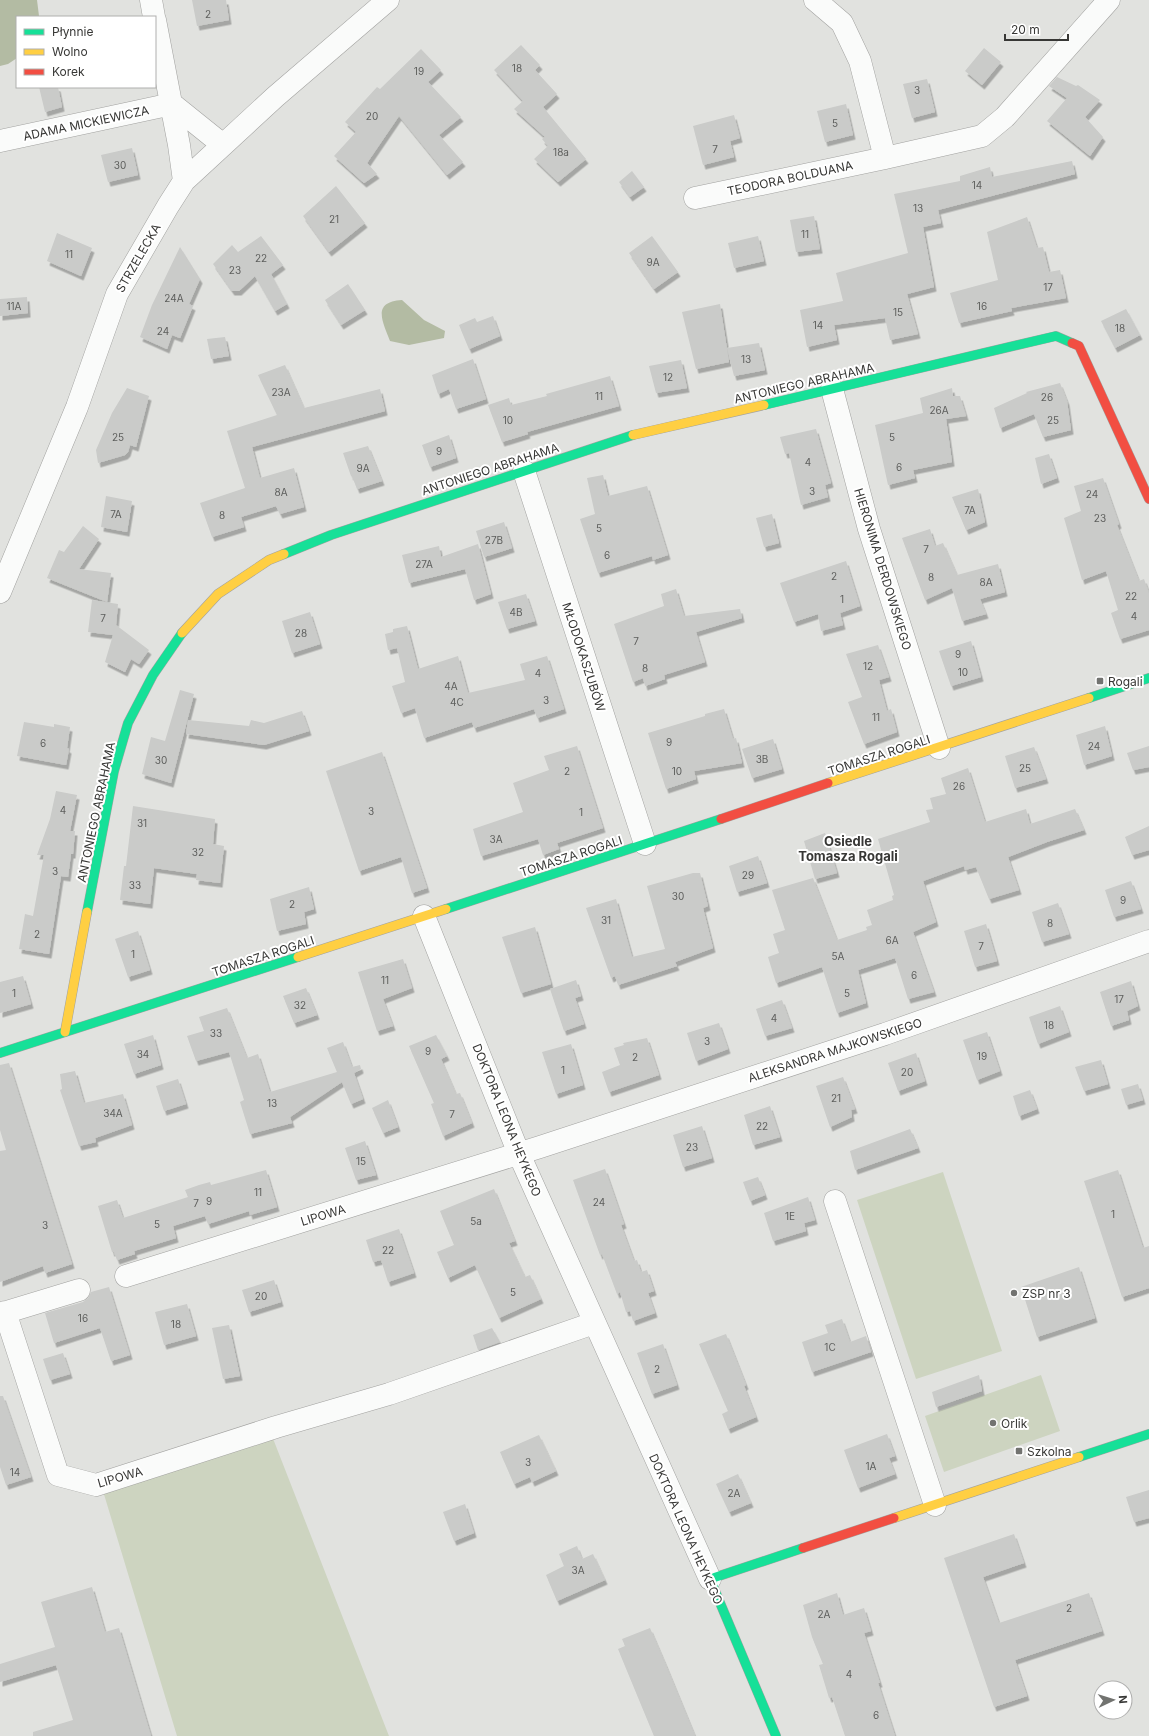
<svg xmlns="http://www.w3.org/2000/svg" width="1149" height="1736" font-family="Inter,sans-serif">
	<defs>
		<filter id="shadow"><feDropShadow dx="2.5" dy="4.5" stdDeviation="0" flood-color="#0004"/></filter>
	</defs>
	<rect width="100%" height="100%" fill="#e1e2df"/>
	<path fill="#cdd4c0" d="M943,1172L1002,1351L916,1379L857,1200Z
		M1041,1375L1060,1431L944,1472L925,1416Z
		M272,1436L389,1736H177L103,1491Z"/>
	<path fill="#b3bba3" d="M0,0H37L39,16L17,17V58L8,64L0,66Z
		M402,300L424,320L445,331L444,338L409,345L390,341C383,322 371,302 402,300Z"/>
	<path fill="#cacbc9" filter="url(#shadow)" d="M192,0H226L229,20L197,26Z
		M521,45L540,65L535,70L557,94L543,107L586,159L558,182L534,159L548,146L542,139L545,137L514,109L523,101L494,70Z
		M984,48L1001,62L982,85L965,71Z
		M421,49L441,70L428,82L461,117L439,135L463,162L447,175L399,116L367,163L377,174L364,183L334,156L356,132L345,122L377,87L380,89Z
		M1057,77L1076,86L1078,85L1100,100L1085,117L1103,137L1090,156L1047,121L1067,98L1049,86Z
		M927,79L935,112L912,118L903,84Z
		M39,87H58L62,107L45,112Z
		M846,104L853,135L825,142L817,111Z
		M734,115L740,138L730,141L734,157L703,165L693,126Z
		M132,148L138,175L108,182L101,155Z
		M1072,161L1075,174L938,210L941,223L923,227L934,287L907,294L918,334L890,340L885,318L834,325L837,340L807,347L800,310L843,301L836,273L908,253L894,194L960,181V176L990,167L992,177Z
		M632,171L644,187L630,197L619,182Z
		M336,186L365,223L329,252L303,216Z
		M814,216L820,249L796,252L790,220Z
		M1027,217L1037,248L1043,247L1049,272L1060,270L1066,298L1011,308L1012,311L959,323L950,293L998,280L987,232Z
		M57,233L92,248L81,276L47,261Z
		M261,236L283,265L271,274L287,304L275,311L255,276L239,291H232L213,264L232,245L238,252Z
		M652,236L678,272L654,289L629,253Z
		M758,236L764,261L734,268L728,243Z
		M180,247L200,279L189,304L193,306L180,338L172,335L167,349L140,337L152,305Z
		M348,284L365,310L341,325L325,300Z
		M27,297L28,313L0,316V299Z
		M720,304L729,362L696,369L682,312Z
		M1126,309L1140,335L1115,348L1101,321Z
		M493,316L500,336L469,349L459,325L475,318L477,322Z
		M225,337L229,356L211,359L207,339Z
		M759,343L765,370L734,376L727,348Z
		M473,359L486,399L456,409L449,389L438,394L432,375Z
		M681,360L687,388L656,393L649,366Z
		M285,365L304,408L380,389L385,411L252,447L260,478L294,468L304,507L280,514L276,506L241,517L244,527L212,537L200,503L245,488L227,431L277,415L258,375Z
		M610,376L619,406L527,432L528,434L502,442L488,405L509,398L511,405L547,396L546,394Z
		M1060,383L1067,401L1071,430L1043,437L1034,414L1000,428L994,408L1027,393L1026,392Z
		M127,388L149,396L136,447L130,445L128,452L125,455L98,463L96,450L112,413Z
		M952,388L953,396H960L966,416L946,419L952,462L913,470L915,478L888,485L875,425L923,413L920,398Z
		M816,429L831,483L825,485L828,497L801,505L789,453L785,454L780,437Z
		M449,435L456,458L430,467L422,445Z
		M368,446L382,481L357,489L352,476H351L343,453Z
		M1049,454L1057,478L1041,484L1035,458Z
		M603,475L608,496L647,486L668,555L653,560L652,556L598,573L580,519L595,514L587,478Z
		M1103,478L1119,524L1117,525L1139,581L1144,579L1149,593V630L1120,639L1111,613L1118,610L1106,571L1082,580L1064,518L1081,511L1074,486Z
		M978,489L985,522L966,530L952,497Z
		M106,496L132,501L127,532L101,527Z
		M772,514L779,543L764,547L756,518Z
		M504,522L512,548L484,557L476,531Z
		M83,526L99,539L79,569L111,573L107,602L47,578L59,550L64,552Z
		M930,529L935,546L943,543L957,575L998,564L1005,592L980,599L986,614L962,621L952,588L925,600L902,538Z
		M478,544L491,594L474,600L465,569L409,583L402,555L439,546L441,557Z
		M846,561L860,606L840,613L843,625L821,631L818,614L794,622L780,583Z
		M676,589L684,616L740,609L742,618L696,632L705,662L664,675L665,679L645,686L643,678L633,682L614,624L664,606L661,594Z
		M526,594L535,621L507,629L498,602Z
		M92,600L118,604L116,625L149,650L139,664L131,659L125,672L105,662L113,635L88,632Z
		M310,612L320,644L292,653L282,621Z
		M407,626L418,669L458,656L468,693L525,680L520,664L547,656L564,709L537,718L534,709L474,728L472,722L424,738L415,708L401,713L392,686L405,682L397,648L388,650L385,634L393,632V629Z
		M971,641L981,677L951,686L939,651Z
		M878,645L889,677L879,680L887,711L891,709L897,732L864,744L848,702L862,697L846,654Z
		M180,690L194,694L171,783L142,774L151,737L165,741Z
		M724,709L733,739L736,738L742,763L694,771L696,779L666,789L648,733L705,716V714Z
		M302,711L309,731L264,745L186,734L188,720L249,726L251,720L264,723Z
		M24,722L54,727V724L70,727L67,748L69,749L66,765L17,756Z
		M1105,726L1112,756L1084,765L1076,735Z
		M773,739L782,769L752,778L742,749Z
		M577,746L603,828L557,843L559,849L543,855L538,839L481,856L473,829L523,812L513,783L549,770L544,756Z
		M1149,746V767L1133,770L1127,753Z
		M1034,747L1046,779L1015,788L1005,756Z
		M382,752L427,888L412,893L401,857L359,871L326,771Z
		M968,768L985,822L1026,809L1030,824L1075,809L1084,830L1047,842L1008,857L1019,890L989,899L976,867L965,870L964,866L923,881L936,922L913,932L934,992L908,999L895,958L858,970L866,1003L837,1013L822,967L776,983L768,957L779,953L773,934L785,930L772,890L813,878L837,940L867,930L866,927L872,925L867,910L893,900L892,896L894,895L878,839L930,822L926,810L933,809L930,798L946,794L941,778Z
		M56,791L77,795L70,831H75L73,854H71L68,877L61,876L49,954L19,949L25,914L33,916L44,855H37L50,819Z
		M133,806L215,819L213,844L224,846L220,883L196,880L197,874L154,868L150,904L120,900L124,866H126Z
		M1149,826V850L1132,855L1125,837Z
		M825,833L837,873L815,879L804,841Z
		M758,856L767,883L737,892L729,866Z
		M693,873H700L708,906L703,908L713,948L675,962L677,966L618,985L615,976L611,978L586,908L616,899L632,957L665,949L647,886Z
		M1131,881L1141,909L1114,917L1105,890Z
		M309,887L314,909L304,912L306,924L277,931L270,899Z
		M1058,903L1069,934L1042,942L1032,912Z
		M986,924L997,961L975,967L964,931Z
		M535,927L551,984L521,993L502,937Z
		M138,931L150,970L128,977L115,939Z
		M403,959L412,988L383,999L393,1026L377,1031L358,972Z
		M23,976L31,1004L0,1013V982Z
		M576,980L581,996L575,998L584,1024L564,1031L550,989Z
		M1131,981L1138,1006L1127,1011L1129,1020L1111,1026L1100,992Z
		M306,988L317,1015L294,1023L283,996Z
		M782,1000L792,1028L765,1036L756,1009Z
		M1060,1006L1069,1032L1038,1044L1029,1017Z
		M227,1008L247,1058L258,1054L270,1092L337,1072L327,1048L343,1042L352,1067L360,1065L361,1069L354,1073L363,1099L351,1104L342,1082L290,1117L292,1123L250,1134L240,1102L244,1100L229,1052L196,1061L187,1036L204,1031L199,1017Z
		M719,1023L728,1049L696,1061L687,1033Z
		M987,1032L1000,1071L977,1080L963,1040Z
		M153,1035L161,1065L134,1074L124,1044Z
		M436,1035L447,1056L441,1059L456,1094L460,1093L472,1123L443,1136L431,1104L434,1103L409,1046Z
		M647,1038L659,1075L609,1092L602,1072L620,1065L614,1048L624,1045L623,1043Z
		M571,1044L583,1085L556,1094L542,1052Z
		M916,1053L925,1081L898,1091L888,1063Z
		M1101,1060L1108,1084L1084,1091L1075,1067Z
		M9,1063L72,1264L45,1273L43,1266L0,1282V1151L6,1150L0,1130V1065Z
		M75,1071L84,1103L123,1094L132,1125L95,1138L96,1142L79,1146L60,1090L62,1089L60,1074Z
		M843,1077L855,1109L851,1110L852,1117L830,1127L816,1086Z
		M178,1079L186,1104L164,1111L156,1086Z
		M1138,1084L1143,1100L1126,1105L1121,1089Z
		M1030,1090L1037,1109L1019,1116L1013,1096Z
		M388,1100L398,1127L383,1133L372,1108Z
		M770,1106L780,1137L753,1145L744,1115Z
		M702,1126L712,1158L683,1167L673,1135Z
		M910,1129L918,1148L855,1170L850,1151Z
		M365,1141L376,1175L356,1180L345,1148Z
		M605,1169L624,1224L621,1225L634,1261L637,1260L641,1272L647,1270L654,1291L648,1293L655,1313L633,1321L630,1311L626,1312L620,1292L617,1294L602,1254L600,1255L573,1180Z
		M266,1170L277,1207L250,1215L249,1211L208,1224L205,1216L173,1226L176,1238L134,1251L135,1254L117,1260L114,1252H112L98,1206L117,1200L123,1218L188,1197L185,1190L199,1185L210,1182L211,1185Z
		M1118,1170L1143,1248L1149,1246V1288L1122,1297L1084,1181Z
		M758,1177L765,1195L750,1201L743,1182Z
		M494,1189L515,1241L509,1243L525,1277L530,1275L541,1299L499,1318L475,1265L448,1278L437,1252L454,1245L440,1211Z
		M808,1197L815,1220L804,1223L806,1231L773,1241L764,1213Z
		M399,1229L414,1273L388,1282L381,1260L373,1262L366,1240Z
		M1079,1267L1095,1318L1037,1337L1021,1287Z
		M274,1280L281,1302L249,1312L242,1290Z
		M109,1287L130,1355L111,1361L100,1328L54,1343L45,1313L83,1302L88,1298L91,1292Z
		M187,1304L196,1336L164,1345L155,1312Z
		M842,1319L850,1342L866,1336L871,1352L812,1372L802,1342L828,1333L825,1325Z
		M229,1325L240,1376L223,1379L212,1328Z
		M492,1328L500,1342L478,1350L473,1335Z
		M726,1334L746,1385L744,1386L756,1417L728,1429L722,1414L728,1411L699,1344Z
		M663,1344L677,1385L652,1394L637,1353Z
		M63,1353L70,1374L50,1380L43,1359Z
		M979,1375L982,1391L936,1407L932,1392Z
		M0,1396H3L31,1477L6,1485L0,1467Z
		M887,1434L895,1456L889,1458L895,1474L858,1488L844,1450Z
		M539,1435L556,1471L532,1482L530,1477L514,1484L500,1452Z
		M738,1474L751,1503L729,1512L716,1484Z
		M1149,1490V1518L1134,1522L1126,1497Z
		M465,1504L474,1533L454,1541L443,1512Z
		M1014,1534L1024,1563L983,1577L999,1623L1089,1593L1102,1631L1015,1660L1027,1696L994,1707L944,1558Z
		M577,1546L582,1559L593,1554L605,1580L557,1601L546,1575L564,1566L559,1554Z
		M92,1587L105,1632L119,1628L151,1736H33V1732L73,1720L56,1665L0,1682V1664L55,1647L41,1602Z
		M837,1593L843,1615L864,1608L871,1631L864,1633L880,1683H878L895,1736H845L832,1697L829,1698L819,1665L823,1664L812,1637L803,1605Z
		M650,1628L665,1663L695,1736H654L618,1649L625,1646L622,1639Z"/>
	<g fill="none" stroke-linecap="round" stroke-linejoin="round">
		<defs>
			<path id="street" d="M151,0L154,17
				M815,0L842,23L860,61L885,158
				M155,20L179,145L184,181
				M172,104L223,145
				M0,141L172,104
				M695,198L885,158L982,136L1005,117L1109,0
				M832,389L869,529L939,748
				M524,471L645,844
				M0,592L77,407L117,294L168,206L184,181L275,97L388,0
				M424,916L519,1154L710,1579
				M835,1201L935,1505
				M126,1276L540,1147L885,1034L1149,941
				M5,1312L58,1475L96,1485L276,1427L389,1394L594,1323
				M0,1314L79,1290"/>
			<path id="fast" d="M764,405L1056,336L1072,343
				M284,554L331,535L633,435
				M1089,698L1149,678
				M446,909L721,819
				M87,912L114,771L128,723L153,675L182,633
				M0,1053L298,957
				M1079,1457L1149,1434
				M776,1736L710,1579L803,1548"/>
			<path id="slow" d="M633,435L764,405
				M182,633L218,594L269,560L284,554
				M828,783L1089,698
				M298,957L446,909
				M65,1032L87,912
				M894,1518L1079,1457"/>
			<path id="jam" d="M1072,343L1079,346L1149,499
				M721,819L828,783
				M803,1548L894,1518"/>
		</defs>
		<use href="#street" stroke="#a2a2a0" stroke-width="23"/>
		<use href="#fast" stroke="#a2a2a0" stroke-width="10"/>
		<use href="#slow" stroke="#a2a2a0" stroke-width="10"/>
		<use href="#jam" stroke="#a2a2a0" stroke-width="10"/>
		<use href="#street" stroke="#fafbfa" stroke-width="22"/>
		<use href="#fast" stroke="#16e098" stroke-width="9"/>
		<use href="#slow" stroke="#ffcf43" stroke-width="9"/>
		<use href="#jam" stroke="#f24e42" stroke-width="9"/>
	</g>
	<g fill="#727370" stroke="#fff" stroke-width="1.5">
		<rect x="1096" y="677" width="8" height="8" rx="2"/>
		<circle cx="1014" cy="1293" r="4"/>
		<circle cx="993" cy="1423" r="4"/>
		<rect x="1015" y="1447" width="8" height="8" rx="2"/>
	</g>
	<g text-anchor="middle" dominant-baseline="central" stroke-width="4" stroke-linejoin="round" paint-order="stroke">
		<g font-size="10" fill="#5d5e5c">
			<text x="208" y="14">2</text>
			<text x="517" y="68">18</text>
			<text x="419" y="71">19</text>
			<text x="917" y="90">3</text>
			<text x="372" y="116">20</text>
			<text x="835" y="123">5</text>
			<text x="715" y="149">7</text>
			<text x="561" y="152">18a</text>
			<text x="120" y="165">30</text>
			<text x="977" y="185">14</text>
			<text x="918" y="208">13</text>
			<text x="334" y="219">21</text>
			<text x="805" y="234">11</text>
			<text x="69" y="254">11</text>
			<text x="261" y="258">22</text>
			<text x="653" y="262">9A</text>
			<text x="235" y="270">23</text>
			<text x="1048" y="287">17</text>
			<text x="174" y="298">24A</text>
			<text x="14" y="306">11A</text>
			<text x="982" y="306">16</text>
			<text x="898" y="312">15</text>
			<text x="818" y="325">14</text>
			<text x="1120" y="328">18</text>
			<text x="163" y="331">24</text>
			<text x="746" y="359">13</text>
			<text x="668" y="377">12</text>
			<text x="281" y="392">23A</text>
			<text x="599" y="396">11</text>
			<text x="1047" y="397">26</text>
			<text x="939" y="410">26A</text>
			<text x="508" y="420">10</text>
			<text x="1053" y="420">25</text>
			<text x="118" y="437">25</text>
			<text x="892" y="437">5</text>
			<text x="439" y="451">9</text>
			<text x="808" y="462">4</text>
			<text x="899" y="467">6</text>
			<text x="363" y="468">9A</text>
			<text x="812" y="491">3</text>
			<text x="281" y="492">8A</text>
			<text x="1092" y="494">24</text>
			<text x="970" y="510">7A</text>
			<text x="116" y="514">7A</text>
			<text x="222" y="515">8</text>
			<text x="1100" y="518">23</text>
			<text x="599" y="528">5</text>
			<text x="494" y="540">27B</text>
			<text x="926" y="549">7</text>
			<text x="607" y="555">6</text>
			<text x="424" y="564">27A</text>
			<text x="834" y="576">2</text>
			<text x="931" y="577">8</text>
			<text x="986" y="582">8A</text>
			<text x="1131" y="596">22</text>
			<text x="842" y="599">1</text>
			<text x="516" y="612">4B</text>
			<text x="1134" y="616">4</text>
			<text x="103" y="618">7</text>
			<text x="301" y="633">28</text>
			<text x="636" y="641">7</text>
			<text x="958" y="654">9</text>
			<text x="868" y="666">12</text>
			<text x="645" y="668">8</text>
			<text x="963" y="672">10</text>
			<text x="538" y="673">4</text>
			<text x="451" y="686">4A</text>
			<text x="546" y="700">3</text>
			<text x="457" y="702">4C</text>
			<text x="876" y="717">11</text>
			<text x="669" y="742">9</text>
			<text x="43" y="743">6</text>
			<text x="1094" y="746">24</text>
			<text x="762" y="759">3B</text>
			<text x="161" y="760">30</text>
			<text x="1025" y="768">25</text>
			<text x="567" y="771">2</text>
			<text x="677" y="771">10</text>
			<text x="959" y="786">26</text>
			<text x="63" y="810">4</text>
			<text x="371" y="811">3</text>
			<text x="581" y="812">1</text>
			<text x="142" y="823">31</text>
			<text x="496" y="839">3A</text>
			<text x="198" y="852">32</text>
			<text x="55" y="871">3</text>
			<text x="748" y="875">29</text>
			<text x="135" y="885">33</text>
			<text x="678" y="896">30</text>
			<text x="1123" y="900">9</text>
			<text x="292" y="904">2</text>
			<text x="606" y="920">31</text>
			<text x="1050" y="923">8</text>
			<text x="37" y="934">2</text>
			<text x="892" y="940">6A</text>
			<text x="981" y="946">7</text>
			<text x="133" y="954">1</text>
			<text x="838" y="956">5A</text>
			<text x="914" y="975">6</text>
			<text x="385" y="980">11</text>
			<text x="14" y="993">1</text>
			<text x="847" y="993">5</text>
			<text x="1119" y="999">17</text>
			<text x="300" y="1005">32</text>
			<text x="774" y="1018">4</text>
			<text x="1049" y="1025">18</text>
			<text x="216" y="1033">33</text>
			<text x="707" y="1041">3</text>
			<text x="428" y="1051">9</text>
			<text x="143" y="1054">34</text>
			<text x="982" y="1056">19</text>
			<text x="635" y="1057">2</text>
			<text x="563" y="1070">1</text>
			<text x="907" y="1072">20</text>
			<text x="836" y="1098">21</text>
			<text x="272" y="1103">13</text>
			<text x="113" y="1113">34A</text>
			<text x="452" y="1114">7</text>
			<text x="762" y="1126">22</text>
			<text x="692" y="1147">23</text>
			<text x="361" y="1161">15</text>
			<text x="258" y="1192">11</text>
			<text x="209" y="1201">9</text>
			<text x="599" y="1202">24</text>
			<text x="196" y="1203">7</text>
			<text x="1113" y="1214">1</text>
			<text x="790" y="1216">1E</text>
			<text x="476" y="1221">5a</text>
			<text x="157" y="1224">5</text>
			<text x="45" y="1225">3</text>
			<text x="388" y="1250">22</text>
			<text x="513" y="1292">5</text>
			<text x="261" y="1296">20</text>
			<text x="83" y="1318">16</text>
			<text x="176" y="1324">18</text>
			<text x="830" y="1347">1C</text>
			<text x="657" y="1369">2</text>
			<text x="528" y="1462">3</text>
			<text x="871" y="1466">1A</text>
			<text x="15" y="1472">14</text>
			<text x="734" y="1493">2A</text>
			<text x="578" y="1570">3A</text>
			<text x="1069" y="1608">2</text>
			<text x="824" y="1614">2A</text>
			<text x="849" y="1674">4</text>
			<text x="876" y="1715">6</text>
		</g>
		<g font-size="12" fill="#373735" stroke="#fff">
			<text transform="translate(86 123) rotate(-12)">ADAMA MICKIEWICZA</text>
			<text transform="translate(790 178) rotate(-12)">TEODORA BOLDUANA</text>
			<text transform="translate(138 258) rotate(-60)">STRZELECKA</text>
			<text transform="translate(804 383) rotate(-13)">ANTONIEGO ABRAHAMA</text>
			<text transform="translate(490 469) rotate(-18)">ANTONIEGO ABRAHAMA</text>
			<text transform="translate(883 569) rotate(73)">HIERONIMA DERDOWSKIEGO</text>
			<text transform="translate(584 657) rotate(72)">MŁODOKASZUBÓW</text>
			<text transform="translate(879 755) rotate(-18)">TOMASZA ROGALI</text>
			<text transform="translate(96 812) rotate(-78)">ANTONIEGO ABRAHAMA</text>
			<text transform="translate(571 856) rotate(-18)">TOMASZA ROGALI</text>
			<text transform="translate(263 956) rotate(-18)">TOMASZA ROGALI</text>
			<text transform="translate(835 1050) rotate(-18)">ALEKSANDRA MAJKOWSKIEGO</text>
			<text transform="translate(507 1120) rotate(68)">DOKTORA LEONA HEYKEGO</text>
			<text transform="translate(323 1215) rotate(-17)">LIPOWA</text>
			<text transform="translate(120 1477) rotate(-16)">LIPOWA</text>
			<text transform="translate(686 1529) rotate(66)">DOKTORA LEONA HEYKEGO</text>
		</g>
		<g font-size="12" fill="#373735" stroke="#fff" text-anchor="start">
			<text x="1108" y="681">Rogali</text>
			<text x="1022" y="1293">ZSP nr 3</text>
			<text x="1001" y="1423">Orlik</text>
			<text x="1027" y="1451">Szkolna</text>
		</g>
		<g font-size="13" font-weight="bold" fill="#373735" stroke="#fff">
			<text x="848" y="841">Osiedle<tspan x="848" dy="15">Tomasza Rogali</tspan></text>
		</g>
	</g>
	<rect x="16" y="16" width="140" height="72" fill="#ffffff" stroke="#afafae"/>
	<rect x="24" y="29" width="20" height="6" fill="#16e098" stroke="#afafae"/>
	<text x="52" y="36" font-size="12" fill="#373735">Płynnie</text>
	<rect x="24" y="49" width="20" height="6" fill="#ffcf43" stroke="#afafae"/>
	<text x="52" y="56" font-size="12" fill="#373735">Wolno</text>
	<rect x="24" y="69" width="20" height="6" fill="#f24e42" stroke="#afafae"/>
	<text x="52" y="76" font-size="12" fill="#373735">Korek</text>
	<g transform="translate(1113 1700) rotate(86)"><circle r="19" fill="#ffffff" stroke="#afafae"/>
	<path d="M0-3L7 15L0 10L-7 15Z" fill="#727370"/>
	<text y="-6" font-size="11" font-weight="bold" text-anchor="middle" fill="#373735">N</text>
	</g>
	<path d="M1005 34v6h63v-6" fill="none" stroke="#373735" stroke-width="2"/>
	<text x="1011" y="34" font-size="12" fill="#373735" stroke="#ffffff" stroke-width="3" paint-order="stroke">20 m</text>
</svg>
